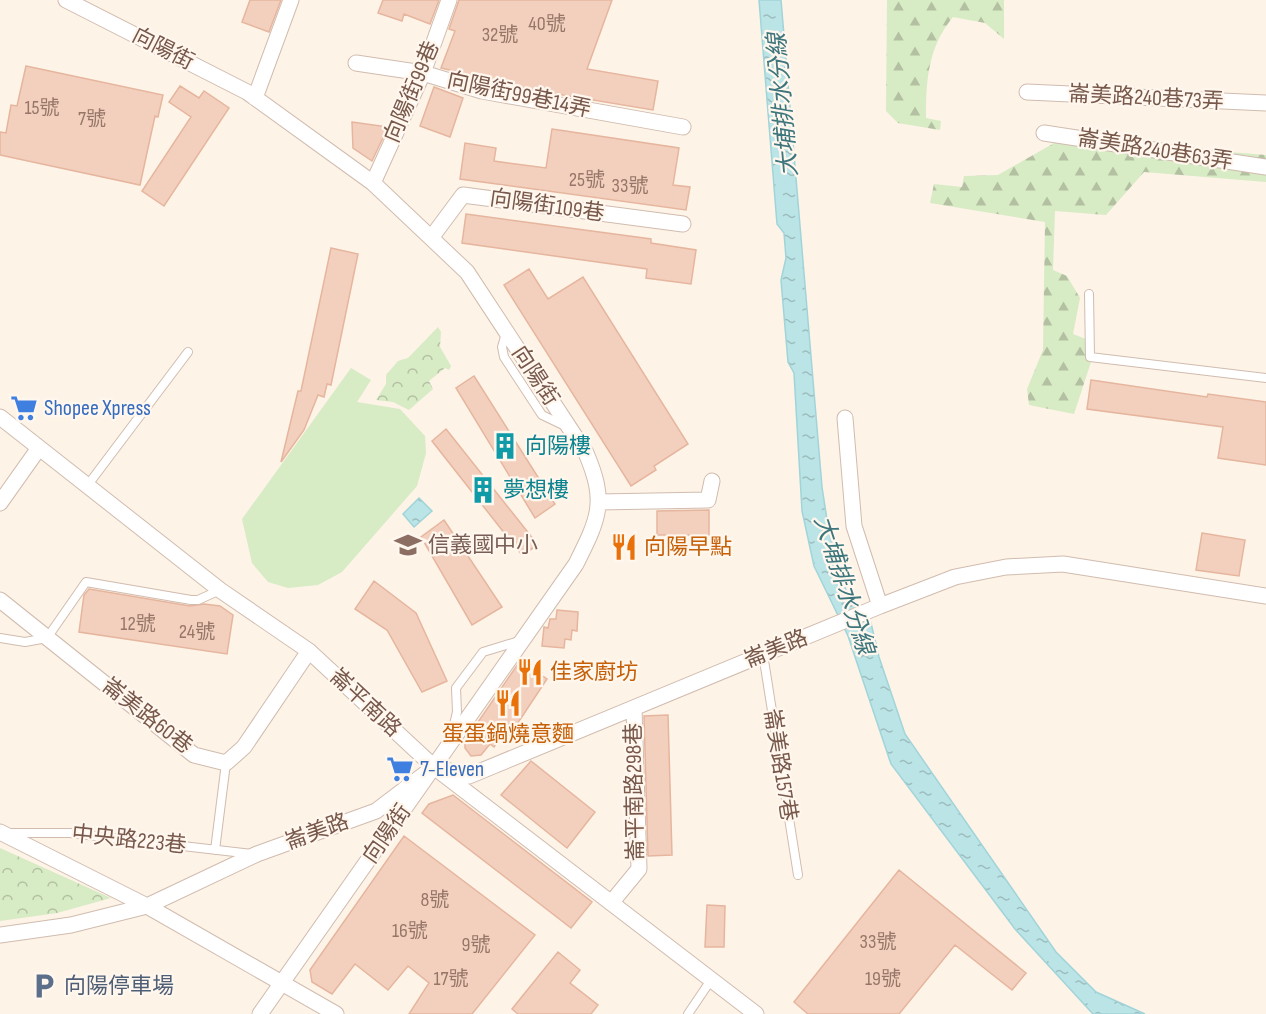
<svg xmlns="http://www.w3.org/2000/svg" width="1266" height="1014" font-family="'Sofia Sans Condensed','Noto Sans TC',sans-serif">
	<defs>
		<pattern id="forest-firs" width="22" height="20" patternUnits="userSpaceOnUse" patternTransform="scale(1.5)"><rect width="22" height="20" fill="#d7ebc5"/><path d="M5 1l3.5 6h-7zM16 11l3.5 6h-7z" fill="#b3c1a2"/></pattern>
		<pattern id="park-crowns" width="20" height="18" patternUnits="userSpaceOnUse" patternTransform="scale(1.5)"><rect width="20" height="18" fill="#d7ebc5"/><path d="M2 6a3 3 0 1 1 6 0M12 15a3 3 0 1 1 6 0" fill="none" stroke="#b3c1a2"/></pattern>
		<pattern id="water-ripples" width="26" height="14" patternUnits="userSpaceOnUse" patternTransform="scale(1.5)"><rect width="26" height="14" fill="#bbe4e7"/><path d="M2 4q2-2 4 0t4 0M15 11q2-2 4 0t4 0" fill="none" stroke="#9dbcbd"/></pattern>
	</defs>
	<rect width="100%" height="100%" fill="#fdf3e7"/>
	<path fill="url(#forest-firs)" d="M887,0H1004V39L985,23L953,17C928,47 926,80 926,118L941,121L940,130L898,123L886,111Z
		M1063,138L1266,155V182L1144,172L1106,215L1055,211L1053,270L1067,276L1080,298L1073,334L1091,341L1092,359L1074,414L1029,405L1027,389L1043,350L1045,222L930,203L934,184L962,187L964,176L998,175Z"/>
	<path fill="url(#park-crowns)" d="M438,327L441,332L440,347L451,366L449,370L445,368L429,381L433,389L409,410L393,402L376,400L386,384V375L398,361L408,358Z
		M0,848L111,898L57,913L0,921Z"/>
	<path fill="#d7ebc5" d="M351,368L371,380L357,402L400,409L425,436L426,453L417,486L342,572L318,585L288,588L268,582L252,563L242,519Z"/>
	<path fill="url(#water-ripples)" stroke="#a1d4d9" stroke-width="1.5" d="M759,0H781L822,487L829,533L846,590L871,623L879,657L905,734L1056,952L1096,992L1145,1014H1093L1015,929L891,764L848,636L814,566L802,511L794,373L788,362L781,280L786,258L784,233L777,224Z
		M419,498L432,511L414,527L403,514Z"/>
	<path fill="#f3d0be" stroke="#e6b59e" stroke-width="1.5" d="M250,0H281L269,32L242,22Z
		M383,0H439L430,24L404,14L402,21L378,13Z
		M459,0H612L587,69L658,81L653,110L527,89L441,68L455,31L449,29Z
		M26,66L163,95L158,117L155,116L140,185L0,155V132L6,133L11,105L17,106Z
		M180,86L199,98L204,91L229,108L164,206L142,191L191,117L169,102Z
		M434,87L463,98L450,137L420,126Z
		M352,122L388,127L372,161L353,148Z
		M552,129L679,148L673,185L690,187L686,210L460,179L465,143L496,148L494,161L546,168Z
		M466,214L651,239V243L696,250L691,284L646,278L647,269L462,243Z
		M331,248L358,254L331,385L327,384L324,397L318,395L304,430L281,462L298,391H301Z
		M529,269L548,299L583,277L688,444L654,466L656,470L631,486L504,285Z
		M474,376L555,504L535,518L456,388Z
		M1091,380L1207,397L1208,394L1266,402V465L1218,458L1223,427L1087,409Z
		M446,429L519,521L538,545L522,555L509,539L432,441Z
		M709,510V535H657V511Z
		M444,520L502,607L472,625L421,537Z
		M1202,533L1245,540L1239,576L1196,570Z
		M374,581L416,613L447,681L422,692L387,630L355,609Z
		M89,589L190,606L204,604L220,606L233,615L227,654L79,632L84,595Z
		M557,610L578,612L577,631L572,630L571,640L565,639L564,648L542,646L544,627L548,628L550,619H556Z
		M520,661L547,679L506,741L501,737L494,747L490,744L481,755L471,756L465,748V741Z
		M668,715L672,855L648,856L644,716Z
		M531,761L595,812L567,848L501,795Z
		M453,795L592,902L571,928L422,813L429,804Z
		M404,836L535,935L472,1014H409L429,983L408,966L388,990L355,964L332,994L312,982L310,970Z
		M899,870L1026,973L1012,990L955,945L899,1014H808L794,1002Z
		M707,905L725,906L724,947H705Z
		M558,952L580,970L570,983L598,1005L591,1014H518L512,1009Z"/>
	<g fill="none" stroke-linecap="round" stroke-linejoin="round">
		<defs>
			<path id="lane" d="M1089,294L1090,357L1266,378
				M506,333L502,347L504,357L542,415L565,426
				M87,486L188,352
				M0,638L25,642L47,638L86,582L191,600H198L220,590
				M763,654L798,875
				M452,733L457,712L456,688L483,652L519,641
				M10,833H70L252,854
				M215,850L226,763
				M688,1014L711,980"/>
			<path id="street" d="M66,0L247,92L373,183L467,272L586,453C607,502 599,518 576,564L260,1014
				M356,63L423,73L482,91L683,127
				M1027,92L1266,103
				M255,98L291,0
				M1044,133L1266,167
				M373,183L423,73L449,0
				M431,238L463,195L683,224
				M0,417L220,590L309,651L434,767L756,1014
				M845,418L854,526L880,606
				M599,502L708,500L712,481
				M0,503L39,448
				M0,600L194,755L226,763L244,747L309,651
				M0,832L147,906L336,1014
				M611,903L639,869L634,708
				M0,935L71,925L147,906L257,854L376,811L434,767L469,776L880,606L955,577L1006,567L1063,564L1266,596"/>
		</defs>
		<use href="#lane" stroke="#d1bcaf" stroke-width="10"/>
		<use href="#street" stroke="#d1bcaf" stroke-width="17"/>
		<use href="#lane" stroke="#fff" stroke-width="8"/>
		<use href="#street" stroke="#fff" stroke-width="15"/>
	</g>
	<defs>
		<symbol id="supermarket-bare" viewBox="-9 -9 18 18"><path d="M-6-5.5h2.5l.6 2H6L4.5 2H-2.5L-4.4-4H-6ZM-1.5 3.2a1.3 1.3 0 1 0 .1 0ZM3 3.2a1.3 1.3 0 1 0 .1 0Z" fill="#3f7fe0" stroke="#fff7ee" stroke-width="2.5" paint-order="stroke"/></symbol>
		<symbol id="building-bare" viewBox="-9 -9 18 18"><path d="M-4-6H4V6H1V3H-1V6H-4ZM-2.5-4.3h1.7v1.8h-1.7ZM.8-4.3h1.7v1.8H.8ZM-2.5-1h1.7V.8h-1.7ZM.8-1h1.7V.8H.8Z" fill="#0f9aa8" stroke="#fff7ee" stroke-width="2.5" paint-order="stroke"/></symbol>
		<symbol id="school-bare" viewBox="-9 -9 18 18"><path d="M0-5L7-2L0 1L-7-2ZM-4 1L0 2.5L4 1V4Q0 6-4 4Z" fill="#8d6e63" stroke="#fff7ee" stroke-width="2.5" paint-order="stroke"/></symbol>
		<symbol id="restaurant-bare" viewBox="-9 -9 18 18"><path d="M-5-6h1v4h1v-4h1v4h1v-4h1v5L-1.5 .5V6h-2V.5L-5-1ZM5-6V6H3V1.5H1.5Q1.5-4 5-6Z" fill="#e8710a" stroke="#fff7ee" stroke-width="2.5" paint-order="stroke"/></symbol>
		<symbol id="parking-bare" viewBox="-9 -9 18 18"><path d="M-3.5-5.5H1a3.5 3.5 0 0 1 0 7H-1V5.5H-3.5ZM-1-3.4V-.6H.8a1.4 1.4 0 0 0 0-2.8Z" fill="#5c6f8a" stroke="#fff7ee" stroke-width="2.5" paint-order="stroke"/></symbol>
	</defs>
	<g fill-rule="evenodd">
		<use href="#supermarket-bare" x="5" y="389" width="38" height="38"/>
		<use href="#building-bare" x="486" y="427" width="38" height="38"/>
		<use href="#building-bare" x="464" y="471" width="38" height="38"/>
		<use href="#school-bare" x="389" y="526" width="38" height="38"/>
		<use href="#restaurant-bare" x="605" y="528" width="38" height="38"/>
		<use href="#restaurant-bare" x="511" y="653" width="38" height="38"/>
		<use href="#restaurant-bare" x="489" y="684" width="38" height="38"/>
		<use href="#supermarket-bare" x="381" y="750" width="38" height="38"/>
		<use href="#parking-bare" x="25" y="967" width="38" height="38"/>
	</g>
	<g text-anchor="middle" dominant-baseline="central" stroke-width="4.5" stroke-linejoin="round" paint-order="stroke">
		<g font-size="20" fill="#967668">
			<text x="547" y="24">40號</text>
			<text x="500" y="35">32號</text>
			<text x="42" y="108">15號</text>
			<text x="92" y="119">7號</text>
			<text x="587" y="180">25號</text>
			<text x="630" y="186">33號</text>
			<text x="138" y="624">12號</text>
			<text x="197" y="632">24號</text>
			<text x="435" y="900">8號</text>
			<text x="410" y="931">16號</text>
			<text x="878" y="942">33號</text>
			<text x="476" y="945">9號</text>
			<text x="451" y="979">17號</text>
			<text x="883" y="979">19號</text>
		</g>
		<g font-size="22" fill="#77584b" stroke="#fff7ee">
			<text transform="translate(163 49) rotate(27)">向陽街</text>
			<text transform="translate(412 92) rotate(-67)">向陽街99巷</text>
			<text transform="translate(519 95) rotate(12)">向陽街99巷14弄</text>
			<text transform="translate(1146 98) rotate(3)">崙美路240巷73弄</text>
			<text transform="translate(1155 150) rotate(9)">崙美路240巷63弄</text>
			<text transform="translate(547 206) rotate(8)">向陽街109巷</text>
			<text transform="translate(535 376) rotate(57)">向陽街</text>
			<text transform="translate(776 649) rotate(-22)">崙美路</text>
			<text transform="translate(365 703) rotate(43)">崙平南路</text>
			<text transform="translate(147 716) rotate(38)">崙美路60巷</text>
			<text transform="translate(780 765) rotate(81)">崙美路157巷</text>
			<text transform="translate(635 792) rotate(-91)">崙平南路298巷</text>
			<text transform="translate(317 832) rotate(-20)">崙美路</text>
			<text transform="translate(387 834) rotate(-55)">向陽街</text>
			<text transform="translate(129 840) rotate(6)">中央路223巷</text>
		</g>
		<g font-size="22" fill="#366cbe" stroke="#fff7ee" text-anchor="start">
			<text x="44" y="408">Shopee Xpress</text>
			<text x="420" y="769">7-Eleven</text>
		</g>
		<g font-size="22" fill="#0d838f" stroke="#fff7ee" text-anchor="start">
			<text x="525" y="446">向陽樓</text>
			<text x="503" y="490">夢想樓</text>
		</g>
		<g font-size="22" fill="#785e54" stroke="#fff7ee" text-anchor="start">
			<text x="428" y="545">信義國中小</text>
		</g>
		<g font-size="22" fill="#c56008" stroke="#fff7ee" text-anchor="start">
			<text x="644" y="547">向陽早點</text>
			<text x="550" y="672">佳家廚坊</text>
			<text x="508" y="734" text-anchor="middle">蛋蛋鍋燒意麵</text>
		</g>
		<g font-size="22" fill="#4e5e75" stroke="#fff7ee" text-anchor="start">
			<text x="64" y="986">向陽停車場</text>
		</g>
		<g font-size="24" font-style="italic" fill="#3d767c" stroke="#fff7ee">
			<text transform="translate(783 105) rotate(-95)">大埔排水分線</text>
			<text transform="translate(844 585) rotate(72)">大埔排水分線</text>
		</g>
	</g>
</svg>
